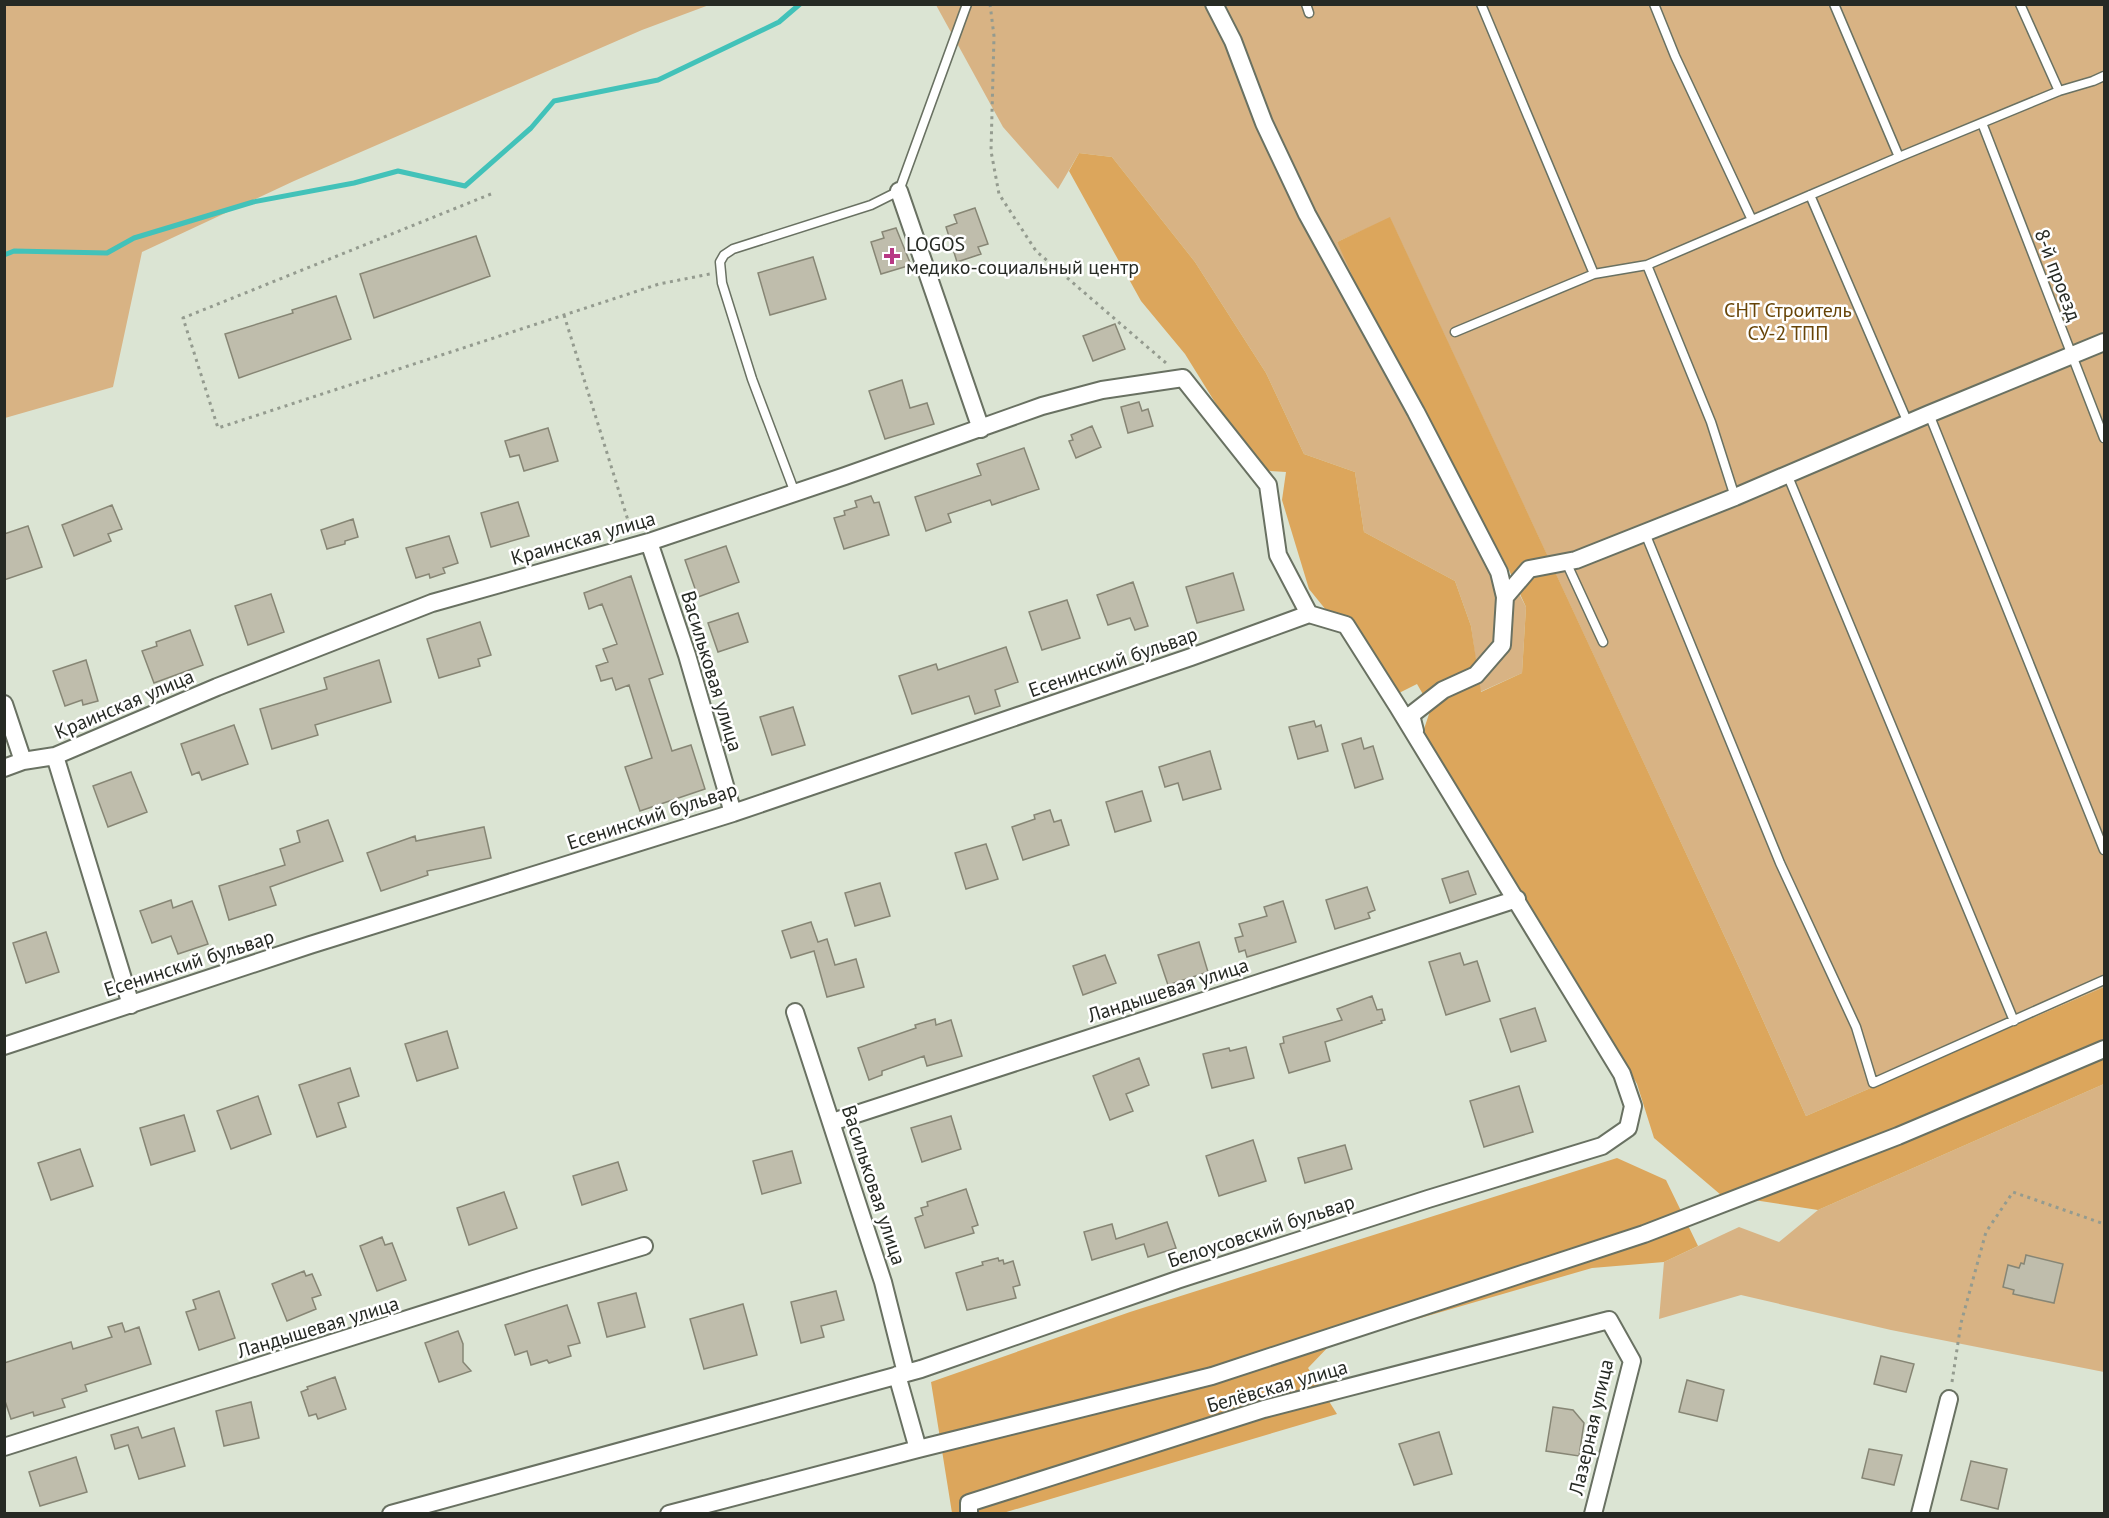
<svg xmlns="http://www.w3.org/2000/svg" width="2109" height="1518" font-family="'PT Sans',sans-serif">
	<rect width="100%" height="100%" fill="#dbe4d3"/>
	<path fill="#d8b384" d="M5,4H709V5L642,30L294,181L142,252L113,387L5,418Z
		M936,5H2104V987L1806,1116L1744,978L1390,218L1337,242L1526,607L1522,673L1480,692L1471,626L1455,581L1364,532L1355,472L1304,454L1266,373L1195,262L1112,157L1079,153L1058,189L1003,127Z
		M2104,1084V1372L1891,1330L1741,1295L1659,1319L1664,1262L1739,1227L1779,1242L1818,1210Z"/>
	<path fill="#dca65c" d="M1079,153L1112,157L1195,262L1266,373L1304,454L1355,472L1364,532L1455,581L1471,626L1481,692L1522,673L1526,607L1509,570L1368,310L1337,242L1390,217L1744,978L1806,1116L2104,987V1084L1818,1210L1721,1195L1654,1138L1637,1084L1555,945L1421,738L1431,708L1417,684L1395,695L1309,589L1282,500L1286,472L1257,470L1185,354L1141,301L1069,171Z
		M1617,1158L1666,1180L1698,1246L1664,1262L1592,1268L1331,1344L1308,1368L1337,1414L1003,1513H952L931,1382L1130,1312Z"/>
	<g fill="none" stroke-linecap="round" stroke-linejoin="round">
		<path stroke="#42c2b9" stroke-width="5" d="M4,255L14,251L107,253L134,238L253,202L354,183L398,171L465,186L531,128L554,101L658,80L779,22L800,4"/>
	</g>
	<path fill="#bfbdac" stroke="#878675" stroke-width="1.5" d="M975,208L988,244L978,247L981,254L957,262L946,227L957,223L954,215Z
		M896,228L911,265L881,274L871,242L884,238L882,232Z
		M476,236L490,276L374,318L360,274Z
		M813,257L826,299L770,315L758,273Z
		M336,296L351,339L239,378L225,334L293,313L292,310Z
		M1115,324L1125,349L1093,361L1083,336Z
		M902,380L910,408L927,403L934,424L885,439L869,391Z
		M1139,402L1142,411L1148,409L1153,426L1128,433L1121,407Z
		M1092,426L1101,447L1076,458L1069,441L1073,440L1071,435Z
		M548,428L558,461L524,471L519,455L510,457L505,441Z
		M1024,448L1039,489L992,505L990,500L948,514L951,522L926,531L915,497L981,475L977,464Z
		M871,496L874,503L879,502L889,535L844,549L834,518L845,515L844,511L857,507L855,501Z
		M518,502L529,536L491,547L481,513Z
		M112,505L122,529L108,534L111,541L74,556L62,525Z
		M353,519L358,537L345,541V544L327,549L321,530Z
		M28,526L42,567L4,580V534Z
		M449,536L458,563L443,568L445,573L430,578L429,574L416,578L406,548Z
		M726,546L739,582L698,597L685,560Z
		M1233,573L1244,610L1197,623L1186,587Z
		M631,576L663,674L649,679L672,751L691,745L705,789L640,811L625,767L652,758L629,685L616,690L612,678L601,681L596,666L608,662L603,649L617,644L602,604L589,609L584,593Z
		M1133,582L1148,626L1135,630L1130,618L1108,625L1097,595Z
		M271,594L284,632L248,645L235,606Z
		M1067,600L1080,638L1042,650L1029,612Z
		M738,613L748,642L718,652L708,623Z
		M480,622L491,655L478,659L480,666L439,678L427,639Z
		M190,630L203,665L154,683L142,651L157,646L156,642Z
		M1006,647L1018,682L995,690L1000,706L975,714L969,696L912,714L899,676L936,664L938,670Z
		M86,660L98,701L83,705L82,700L65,706L53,671Z
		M379,660L391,702L315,725L318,735L272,749L260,709L327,689L324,678Z
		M793,707L805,745L772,755L760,717Z
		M1314,721L1316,727L1321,725L1328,751L1298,759L1289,727Z
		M234,725L248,764L202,780L199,772L192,775L181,744Z
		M1361,738L1364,749L1373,746L1383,779L1355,788L1342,744Z
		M1210,751L1221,789L1183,800L1178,783L1165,787L1159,767Z
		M131,772L147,812L108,827L93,786Z
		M1142,791L1151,821L1115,832L1106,802Z
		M1050,810L1054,822L1061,820L1069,845L1023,860L1012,827L1035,819L1034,815Z
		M328,820L343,861L270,887L276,905L229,920L219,886L285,865L280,849L300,842L297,831Z
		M484,827L491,858L427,871L428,875L381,891L367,853L415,836L416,841Z
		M986,844L998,879L966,889L955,853Z
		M1468,871L1476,894L1450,903L1442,879Z
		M880,883L890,916L855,926L845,893Z
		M1367,887L1375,910L1368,913L1370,918L1335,929L1326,900Z
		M171,900L173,908L192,901L208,944L178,954L171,936L152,943L140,911Z
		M1283,901L1296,942L1247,957L1245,950L1239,952L1235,938L1243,936L1239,924L1267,916L1264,907Z
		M811,922L818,942L827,939L835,965L856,959L864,987L827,997L814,951L791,958L782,931Z
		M46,932L59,972L26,983L13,943Z
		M1199,942L1208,972L1168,985L1158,955Z
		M1460,953L1464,965L1477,961L1490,1001L1446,1015L1429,962Z
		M1105,955L1116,983L1083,995L1073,966Z
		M1372,996L1377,1010L1382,1009L1385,1020L1381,1021L1382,1023L1325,1042L1330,1061L1289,1073L1280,1044L1284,1043L1283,1037L1342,1020L1337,1009Z
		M1535,1008L1546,1041L1511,1052L1500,1019Z
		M935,1019L936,1025L951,1020L962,1056L927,1066L924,1056L882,1071V1075L869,1080L858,1048L916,1028L915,1025Z
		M447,1031L458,1068L417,1081L405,1044Z
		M1246,1047L1254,1078L1212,1088L1203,1054L1229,1048L1230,1051Z
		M1139,1058L1149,1085L1126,1094L1133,1111L1110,1120L1093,1076Z
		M350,1068L359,1096L338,1103L346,1127L317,1137L299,1085Z
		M1519,1086L1533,1132L1484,1147L1470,1101Z
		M258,1096L271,1134L231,1149L217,1111Z
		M184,1115L195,1151L151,1165L140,1128Z
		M951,1116L961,1149L922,1162L911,1128Z
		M1253,1140L1266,1181L1219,1196L1206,1156Z
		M1345,1145L1352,1169L1305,1183L1298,1158Z
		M80,1149L93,1186L51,1200L38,1163Z
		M792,1151L801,1183L762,1194L753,1161Z
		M618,1162L627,1190L582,1205L573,1176Z
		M966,1189L978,1225L972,1227L974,1233L925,1248L915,1218L923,1215L921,1208L928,1206L927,1202Z
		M504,1192L517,1228L469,1245L457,1208Z
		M1167,1222L1176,1248L1148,1257L1144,1244L1092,1260L1084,1232L1112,1224L1116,1239Z
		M382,1237L385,1245L392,1243L406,1280L377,1291L360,1246Z
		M2026,1255L2063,1264L2054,1303L2013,1294L2014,1290L2003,1287L2008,1265L2019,1268L2021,1263L2024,1264Z
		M998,1258L999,1261L1003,1260L1004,1264L1013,1261L1020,1285L1013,1287L1016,1298L967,1310L956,1273L983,1265L982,1262Z
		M304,1271L306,1276L312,1274L321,1295L312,1298L316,1309L287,1321L272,1284Z
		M219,1291L235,1338L199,1350L186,1312L196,1309L193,1300Z
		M836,1291L844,1320L821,1326L824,1337L801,1343L791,1302Z
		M636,1293L645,1327L607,1337L598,1303Z
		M743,1304L757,1355L704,1369L690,1319Z
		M567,1305L580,1343L568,1346L571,1356L549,1363L547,1360L531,1365L527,1351L515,1355L505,1325Z
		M122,1323L125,1332L139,1327L151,1364L85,1385L87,1391L62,1399L65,1407L34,1416L33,1412L11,1419L4,1398V1363L71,1342L73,1349L112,1337L108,1327Z
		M458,1331L463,1344V1362L471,1371L439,1382L425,1343Z
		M1881,1356L1914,1364L1906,1392L1874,1384Z
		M335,1377L346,1409L318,1419L316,1414L309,1416L301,1392L308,1389L307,1387Z
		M1687,1380L1724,1390L1717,1421L1679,1412Z
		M251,1402L259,1438L224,1446L216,1411Z
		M1553,1407L1573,1410L1584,1423L1579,1456L1546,1451Z
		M138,1427L142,1438L174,1428L185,1466L139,1479L128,1445L115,1449L111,1435Z
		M1439,1432L1452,1474L1414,1485L1399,1444Z
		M1869,1449L1902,1455L1894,1485L1862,1478Z
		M76,1457L87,1492L40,1506L29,1472Z
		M1971,1461L2007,1469L1998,1509L1961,1500Z"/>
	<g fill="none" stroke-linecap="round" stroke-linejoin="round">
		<defs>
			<path id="lane" d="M1306,4L1309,13
				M1481,4L1594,274
				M1654,4L1675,56L1752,220
				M1834,4L1899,157
				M2020,4L2059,91
				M1982,123L2104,438
				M1810,195L1908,423
				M1647,265L1711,422L1735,497
				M1455,332L1594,274L1647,265L1899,157L2059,91L2093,81L2104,76
				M1929,414L2104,850
				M1787,474L2014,1021
				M795,493L752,379L722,283L720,262L724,255L733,249L871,205L899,191L967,4
				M1645,533L1780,863L1856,1027L1873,1083L2104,980
				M1566,562L1603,642"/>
			<path id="street" d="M1214,4L1233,41L1264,123L1307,214L1416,412L1499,572L1505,597L1502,645L1476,675L1443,690L1411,715L1415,731
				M899,191L981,429
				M649,542L687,655L733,813
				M1505,597L1529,569L1576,560L1735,497L1929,414L2104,342
				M4,704L23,761
				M55,756L131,1005
				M4,768L23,761L55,756L217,687L432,603L649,542L845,476L1042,406L1102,390L1183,378L1268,485L1278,555L1309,614L1346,625L1398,707L1622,1074L1633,1106L1628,1128L1602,1146L1428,1199L1177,1280L921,1369L391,1514
				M795,1012L883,1282L906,1373
				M4,1046L310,945L733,813L1191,657L1309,614
				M832,1122L1517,899
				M897,1375L918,1449
				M4,1447L534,1279L644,1246
				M669,1514L918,1449L1212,1376L1644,1234L1898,1136L2104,1049
				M969,1514V1503L1264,1409L1609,1320L1632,1361L1593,1514
				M1920,1514L1949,1399"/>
		</defs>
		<use href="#lane" stroke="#697162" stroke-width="11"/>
		<use href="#street" stroke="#697162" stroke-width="20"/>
		<path stroke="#949b8f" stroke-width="3" stroke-dasharray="3 4.5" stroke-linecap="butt" d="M990,4L994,36L991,151L999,194L1036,251L1166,363
			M491,194L183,318L218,428L659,284L710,274
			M564,315L631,530
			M1952,1382L1961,1323L1986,1232L2013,1192L2104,1224"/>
		<use href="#lane" stroke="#fff" stroke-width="8"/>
		<use href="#street" stroke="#fff" stroke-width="16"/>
	</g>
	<path fill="#b83985" stroke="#fff" stroke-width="2" d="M889 247h6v6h6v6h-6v6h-6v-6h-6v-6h6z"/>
	<g text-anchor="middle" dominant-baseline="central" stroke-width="5" stroke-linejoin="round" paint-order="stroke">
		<g font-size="20" fill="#262a24" stroke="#fff" text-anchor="start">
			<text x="906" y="244">LOGOS<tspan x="906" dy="23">медико-социальный центр</tspan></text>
		</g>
		<g font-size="20" fill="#262a24" stroke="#fff">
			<text transform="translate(2058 275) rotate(69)">8-й проезд</text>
			<text transform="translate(583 538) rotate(-16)">Краинская улица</text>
			<text transform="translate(1113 662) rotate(-19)">Есенинский бульвар</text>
			<text transform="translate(712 671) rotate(73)">Васильковая улица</text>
			<text transform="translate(124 704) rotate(-23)">Краинская улица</text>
			<text transform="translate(652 816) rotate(-18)">Есенинский бульвар</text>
			<text transform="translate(189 963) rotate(-18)">Есенинский бульвар</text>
			<text transform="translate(1168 990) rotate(-18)">Ландышевая улица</text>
			<text transform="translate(874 1185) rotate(72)">Васильковая улица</text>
			<text transform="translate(1261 1231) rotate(-18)">Белоусовский бульвар</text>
			<text transform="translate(318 1327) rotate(-17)">Ландышевая улица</text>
			<text transform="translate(1277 1386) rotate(-16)">Белёвская улица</text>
			<text transform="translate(1591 1427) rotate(-77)">Лазерная улица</text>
		</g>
		<g font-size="20" fill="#674407" stroke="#fff">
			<text x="1788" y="310">СНТ Строитель<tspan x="1788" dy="23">СУ-2 ТПП</tspan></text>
		</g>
	</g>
	<rect width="2109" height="1518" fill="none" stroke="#262a24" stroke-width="12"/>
</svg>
